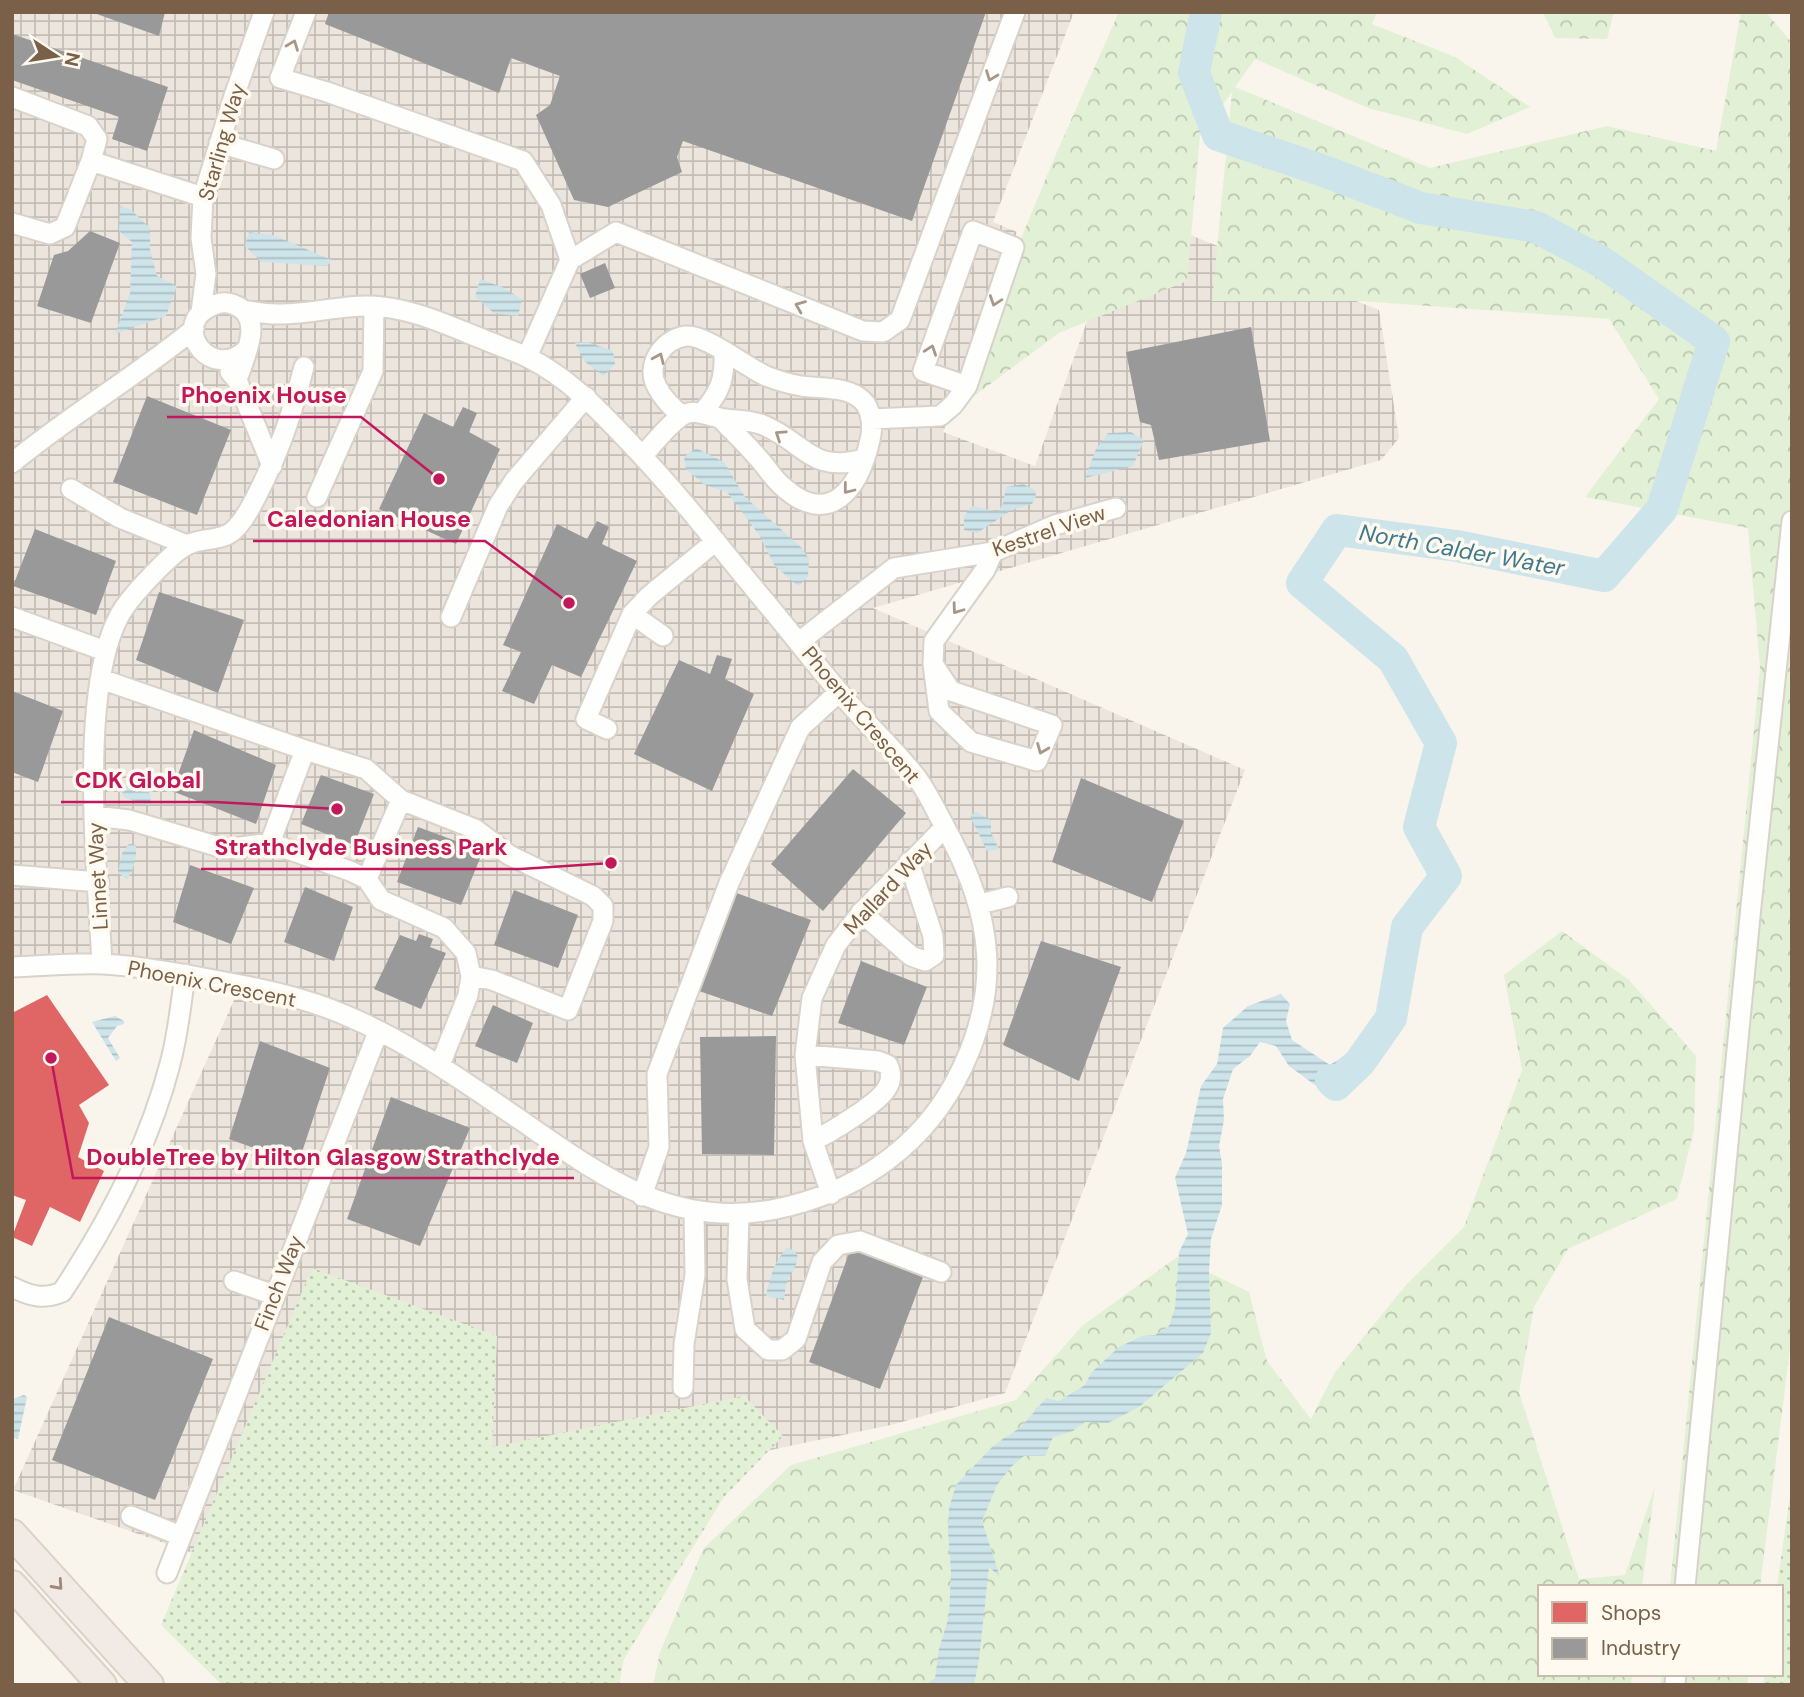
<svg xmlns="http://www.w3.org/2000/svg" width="1804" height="1697" font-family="'DM Sans',sans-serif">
	<defs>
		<pattern id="industrial-grid" width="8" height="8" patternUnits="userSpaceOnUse" patternTransform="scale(1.75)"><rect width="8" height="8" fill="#ece5dd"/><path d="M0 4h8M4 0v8" fill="none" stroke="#c4bdb5"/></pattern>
		<pattern id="grass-dots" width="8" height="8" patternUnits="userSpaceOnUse" patternTransform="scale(1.75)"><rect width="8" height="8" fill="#e2f1d6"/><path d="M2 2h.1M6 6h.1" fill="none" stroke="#bcc7b0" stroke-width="1.8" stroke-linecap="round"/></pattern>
		<pattern id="forest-crowns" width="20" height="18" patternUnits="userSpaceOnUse" patternTransform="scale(1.75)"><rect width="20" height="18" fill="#e2f1d6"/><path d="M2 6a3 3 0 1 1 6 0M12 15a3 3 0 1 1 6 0" fill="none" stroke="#bcc7b0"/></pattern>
		<pattern id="water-rules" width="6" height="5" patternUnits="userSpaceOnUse" patternTransform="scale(1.75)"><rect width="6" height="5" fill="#cde4ea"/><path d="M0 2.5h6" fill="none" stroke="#abbcc0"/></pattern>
	</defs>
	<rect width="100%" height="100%" fill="#f9f5ec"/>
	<path fill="url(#industrial-grid)" d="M12,12H1074L993,222L1017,232L943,432L1035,466L1127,210L1379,310L1399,438L1381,460L873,608L1245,770L1005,1393L891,1425L746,1455L349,1608L13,1490L235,998L131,957L12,965Z"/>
	<path fill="url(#grass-dots)" d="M312,1268L497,1336L492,1447L744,1396L783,1436L724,1497L624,1659L619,1685H222L161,1625Z
		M1792,1481V1685H1763L1765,1674H1781V1587H1777Z"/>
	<path fill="url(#forest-crowns)" d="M1119,12H1377L1372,24L1455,57L1530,107L1467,134L1368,108L1255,59L1235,87L1430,168L1607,126L1716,151L1741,12H1766L1792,43V1333L1760,1587H1670L1760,668L1748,528L1585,497L1659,399L1609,319L1360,301H1212L1232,92L1200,136L1187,281L1059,333L947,416L1056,154Z
		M1543,12H1614L1607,39L1555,38Z
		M1562,931L1629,980L1696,1056L1694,1130L1677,1199L1568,1249L1534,1307L1519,1392L1579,1579L1625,1575L1655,1486L1642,1587H1540V1674H1632L1631,1685H653L660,1652L703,1549L791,1465L1016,1400L1082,1326L1177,1257L1249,1292L1267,1361L1311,1419L1335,1372L1406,1285L1464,1227L1522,1070L1504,975Z
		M1662,1674H1749L1747,1685H1660Z"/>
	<path fill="url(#water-rules)" d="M120,206L130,209L150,228V249L157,276L177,286L166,316L115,334L130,293L132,242L119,231Z
		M249,232L273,235L332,260L327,266L261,262L245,246Z
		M480,279L502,287L522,299L518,316L494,313L475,297Z
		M588,342L613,351L615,364L604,376L585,362L575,343Z
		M1131,432L1144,440L1133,466L1085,478L1096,449L1108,433Z
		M696,448L724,462L745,497L802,548L809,559L808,577L798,586L775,566L759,535L727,492L705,485L686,469L684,457Z
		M1023,484L1035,490L1036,496L1032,504L1012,510L977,533L964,530V516L972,506L998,512L1003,503L1006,487Z
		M128,785L141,788L150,793L151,799L149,805L125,798L121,790Z
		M976,812L991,820V833L999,849L987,851L970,816Z
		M129,844L136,845C137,856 134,870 127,879L118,873L122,853Z
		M1281,994L1290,1004L1286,1021L1292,1040L1330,1065L1345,1055L1368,1062L1365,1073L1344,1098L1315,1085L1289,1066L1276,1046L1260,1042L1250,1056L1233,1069L1223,1099L1224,1120L1219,1146L1222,1164V1205L1211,1239L1209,1272L1211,1333L1203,1353L1139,1407L1108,1423L1085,1422L1073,1431L1053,1437L1045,1456H1024L1012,1466L997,1485L982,1521L1000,1577L989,1567L979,1660L974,1685H925L935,1678L939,1649L949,1616L951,1572L948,1530L949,1508L956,1485L993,1446L1021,1427L1046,1398L1059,1401L1085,1385L1091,1373L1119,1347L1142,1336L1155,1335L1169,1326L1175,1308L1179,1252L1188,1234L1175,1178L1186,1153L1201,1086L1217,1064L1223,1028L1248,1006Z
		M115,1016L124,1021V1024L117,1026L108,1038L120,1058L116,1061L92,1022Z
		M787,1248C808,1253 792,1270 787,1282C785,1287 785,1294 784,1300L766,1296C770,1277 774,1262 787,1248Z
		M24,1395L27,1397L18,1439L12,1437V1399Z"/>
	<path fill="#e06666" d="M47,995L109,1085L79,1105L89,1123L78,1157L104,1171L80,1222L50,1207L32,1246L12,1237L26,1200L12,1195V1013Z"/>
	<path fill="#999" d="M91,12H165L159,36Z
		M329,12H986L912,221L683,141L677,157L682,172L608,207L574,200L536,115L550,105L560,76L511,58L499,93L325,24Z
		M12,34L168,87L147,151L112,139L119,117L12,80Z
		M90,231L120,243L91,323L37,306L54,255L68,251Z
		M605,263L615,288L590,298L580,274Z
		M1251,327L1270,441L1159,460L1151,425L1140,422L1126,352Z
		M147,396L231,430L197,515L113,482Z
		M463,407L477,413L469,432L500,449L456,544L379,509L424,413L453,427Z
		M597,521L609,527L602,544L637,561L581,677L552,665L534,704L502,691L521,652L503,645L557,524L587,539Z
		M35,529L116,561L96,615L13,586Z
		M159,592L244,620L218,693L136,660Z
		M717,655L732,659L725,679L754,694L712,791L634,754L679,660L710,674Z
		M12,691L63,711L38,782L12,772Z
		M194,730L276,765L256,824L172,791Z
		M853,769L906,813L823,911L771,864Z
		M321,775L374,794L354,845L301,824Z
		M1081,778L1184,821L1152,902L1052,862Z
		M418,827L483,851L461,905L397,882Z
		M190,865L254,888L231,944L173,922Z
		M305,887L353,907L334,961L284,942Z
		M514,890L578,915L558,968L494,945Z
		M731,891L811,920L772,1016L696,990Z
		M419,934L433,939L430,947L446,953L421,1009L374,989L400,935L416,941Z
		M1041,941L1121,967L1079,1081L1003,1045Z
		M861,961L927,987L904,1045L838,1023Z
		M493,1005L533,1023L517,1063L475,1046Z
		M776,1036L774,1155L702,1154L700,1037Z
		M260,1041L330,1068L298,1164L229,1139Z
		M391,1097L470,1128L420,1246L347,1219Z
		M851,1248L923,1277L880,1389L809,1362Z
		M109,1317L213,1359L155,1500L52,1460Z"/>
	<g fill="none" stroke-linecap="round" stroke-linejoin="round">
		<path stroke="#cde4ea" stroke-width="32" d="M1206,12L1194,73L1218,135L1321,170L1421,208L1536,227L1600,261L1714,341L1662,509L1604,576L1457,546L1337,530L1302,583L1393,659L1441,743L1419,827L1446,876L1407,927L1391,1018L1360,1062L1336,1085L1331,1080"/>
		<defs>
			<path id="minor" d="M306,12L280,78L327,92L523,161L551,205L570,260
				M12,97L88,126L97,139L91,161L65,227L50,234L12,223
				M219,143L274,159
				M91,161L203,197
				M201,312L206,274L201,238L203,197L234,96L264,12
				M527,357L570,260L616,232L863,331L883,332L900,320L1015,12
				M230,372L237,380L272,466
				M237,380C244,357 267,316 232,304C223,301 214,304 206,309C173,330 211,381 246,350
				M703,412C720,392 725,379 724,353
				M681,415C672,407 663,399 657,387C645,366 662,339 686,336C705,334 746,367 766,376C776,380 790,384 801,386C821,389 847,386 862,400C872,409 873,428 870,440C859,489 829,530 781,485C773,478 767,468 760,460C748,446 734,432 720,418
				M871,419L940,416L953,405L967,386L1014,247L973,231L923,371L967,386
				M642,456C654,444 666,427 680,417C693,407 707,416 720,418C735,421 748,419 763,425C805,442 810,474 864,459
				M12,463C70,415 135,377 194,329
				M71,489L120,518L187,545
				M317,497L373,371L374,306
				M632,614L663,636
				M12,617L105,651
				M451,617L498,506L514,481L586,397
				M799,642L894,568L993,552L1055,525L1116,508
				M933,664L939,711L971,742L1037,761L1052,725L951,691L933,664L934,641L985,570L993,552
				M101,679L305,750L366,769L401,800L475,829L509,855L593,896L603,906V921L568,1010L492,980L471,976
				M607,729L586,719L632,614L649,596L716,541
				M95,816L129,820L226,849L270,843L350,871L367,879L381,900L444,928L466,953L471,976L468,995L440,1065
				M270,843L305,750
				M12,875L99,882
				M367,879L401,800
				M980,904L1008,897
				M861,912L911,956L925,961L934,955L933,936L909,862
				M102,964C98,876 76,680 124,608C135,592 171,553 187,545C200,538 222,541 233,531C244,521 252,505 259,491C281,448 292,413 304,367
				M12,967C42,966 73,963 103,964C140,966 178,973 214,980C259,988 303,997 345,1015C407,1041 463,1081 519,1119C600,1175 672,1230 776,1209C851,1194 917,1151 954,1084C1004,993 994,915 945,827C936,811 928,793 917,778C894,748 865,723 841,694C814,663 789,630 762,598C719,546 677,492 630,443C599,410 569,378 527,357C514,351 499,346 485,340C447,325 408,306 367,306C336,306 306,315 277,314C266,314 254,312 243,310
				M805,1055L878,1061L888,1065C891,1072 892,1079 888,1086C882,1102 829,1133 813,1141
				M831,1194L813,1141L805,1055L812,998L836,945L861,913L945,827
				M642,1196L659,1147L657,1074L729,883L800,728L839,692
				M739,1216L737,1279L745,1329L768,1350H782L796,1339L822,1262L838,1245L860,1241L941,1272
				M234,1281L274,1295
				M12,1287C30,1296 43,1300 62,1292C108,1223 149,1145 170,1064C178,1035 181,1004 185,974
				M683,1388L684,1344L695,1275L694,1211
				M131,1516L181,1536
				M167,1573L378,1032
				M1685,1587L1751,906L1792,521
				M1675,1685L1676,1674"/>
			<path id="highway" d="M12,1534L149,1685
				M12,1585L102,1685"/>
		</defs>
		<use href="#minor" stroke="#d8d2ca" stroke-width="23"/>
		<use href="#highway" stroke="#dad2c9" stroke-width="32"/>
		<use href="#minor" stroke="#fefefc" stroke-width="19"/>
		<use href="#highway" stroke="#f2eae4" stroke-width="28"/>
	</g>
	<defs><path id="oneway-chevron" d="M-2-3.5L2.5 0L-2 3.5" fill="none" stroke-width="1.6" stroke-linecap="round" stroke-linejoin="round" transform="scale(1.75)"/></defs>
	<g stroke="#a89788">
		<use href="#oneway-chevron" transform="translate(293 45) rotate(-69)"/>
		<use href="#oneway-chevron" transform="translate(991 76) rotate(111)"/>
		<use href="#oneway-chevron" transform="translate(995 301) rotate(109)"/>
		<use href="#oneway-chevron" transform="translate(800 306) rotate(-158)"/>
		<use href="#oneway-chevron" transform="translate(931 350) rotate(-71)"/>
		<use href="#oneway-chevron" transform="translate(659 358) rotate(-66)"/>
		<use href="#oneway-chevron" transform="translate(780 435) rotate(-146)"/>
		<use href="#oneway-chevron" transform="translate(848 489) rotate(128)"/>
		<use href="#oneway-chevron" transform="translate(957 609) rotate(126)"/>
		<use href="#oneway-chevron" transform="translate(1042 749) rotate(112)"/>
	</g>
	<use stroke="#9e8978" href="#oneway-chevron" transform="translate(58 1585) rotate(48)"/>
	<g text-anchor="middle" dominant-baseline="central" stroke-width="7" stroke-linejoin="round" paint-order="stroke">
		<g font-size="21" fill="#7a6049" stroke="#fffaef">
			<text transform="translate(222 142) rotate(-74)">Starling Way</text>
			<text transform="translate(1049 531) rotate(-19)">Kestrel View</text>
			<text transform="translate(861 715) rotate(50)">Phoenix Crescent</text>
			<text transform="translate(98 876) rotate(-93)">Linnet Way</text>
			<text transform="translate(888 888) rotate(-47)">Mallard Way</text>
			<text transform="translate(212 984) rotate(11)">Phoenix Crescent</text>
			<text transform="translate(279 1283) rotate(-69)">Finch Way</text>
		</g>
		<g font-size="23" font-style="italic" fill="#41798e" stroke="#fffaef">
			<text transform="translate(1462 550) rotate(10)">North Calder Water</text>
		</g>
	</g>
	<path fill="none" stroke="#c2185b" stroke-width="2.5" d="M439 479L361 417H167M569 603L485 541H253M337 809L215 802H61M611 863L521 869H201M51 1058L73 1178H574"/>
	<g fill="#c2185b" stroke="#fffaef" stroke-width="2.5">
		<circle cx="439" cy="479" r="7"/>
		<circle cx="569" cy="603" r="7"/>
		<circle cx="337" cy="809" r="7"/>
		<circle cx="611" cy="863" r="7"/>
		<circle cx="51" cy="1058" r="7"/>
	</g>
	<g font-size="23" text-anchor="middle" font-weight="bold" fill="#c2185b" stroke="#fffaef" stroke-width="7" stroke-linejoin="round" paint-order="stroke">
		<text x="264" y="403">Phoenix House</text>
		<text x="369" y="527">Caledonian House</text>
		<text x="138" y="788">CDK Global</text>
		<text x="361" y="855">Strathclyde Business Park</text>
		<text x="323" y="1165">DoubleTree by Hilton Glasgow Strathclyde</text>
	</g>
	<rect width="1804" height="1697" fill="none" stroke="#7a6049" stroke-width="28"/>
	<rect x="1538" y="1585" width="245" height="91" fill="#fffaef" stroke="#cabcad" stroke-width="2"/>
	<rect x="1552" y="1602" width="35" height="21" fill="#e06666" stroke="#cabcad" stroke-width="2"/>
	<text x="1601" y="1620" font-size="21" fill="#7a6049">Shops</text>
	<rect x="1552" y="1638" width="35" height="21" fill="#999999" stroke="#cabcad" stroke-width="2"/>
	<text x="1601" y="1655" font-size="21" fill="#7a6049">Industry</text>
	<g transform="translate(56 56) rotate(102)" stroke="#fffaef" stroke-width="5" paint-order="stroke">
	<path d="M0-5L12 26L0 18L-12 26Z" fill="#7a6049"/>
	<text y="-10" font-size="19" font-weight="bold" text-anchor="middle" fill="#7a6049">N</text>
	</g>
</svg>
